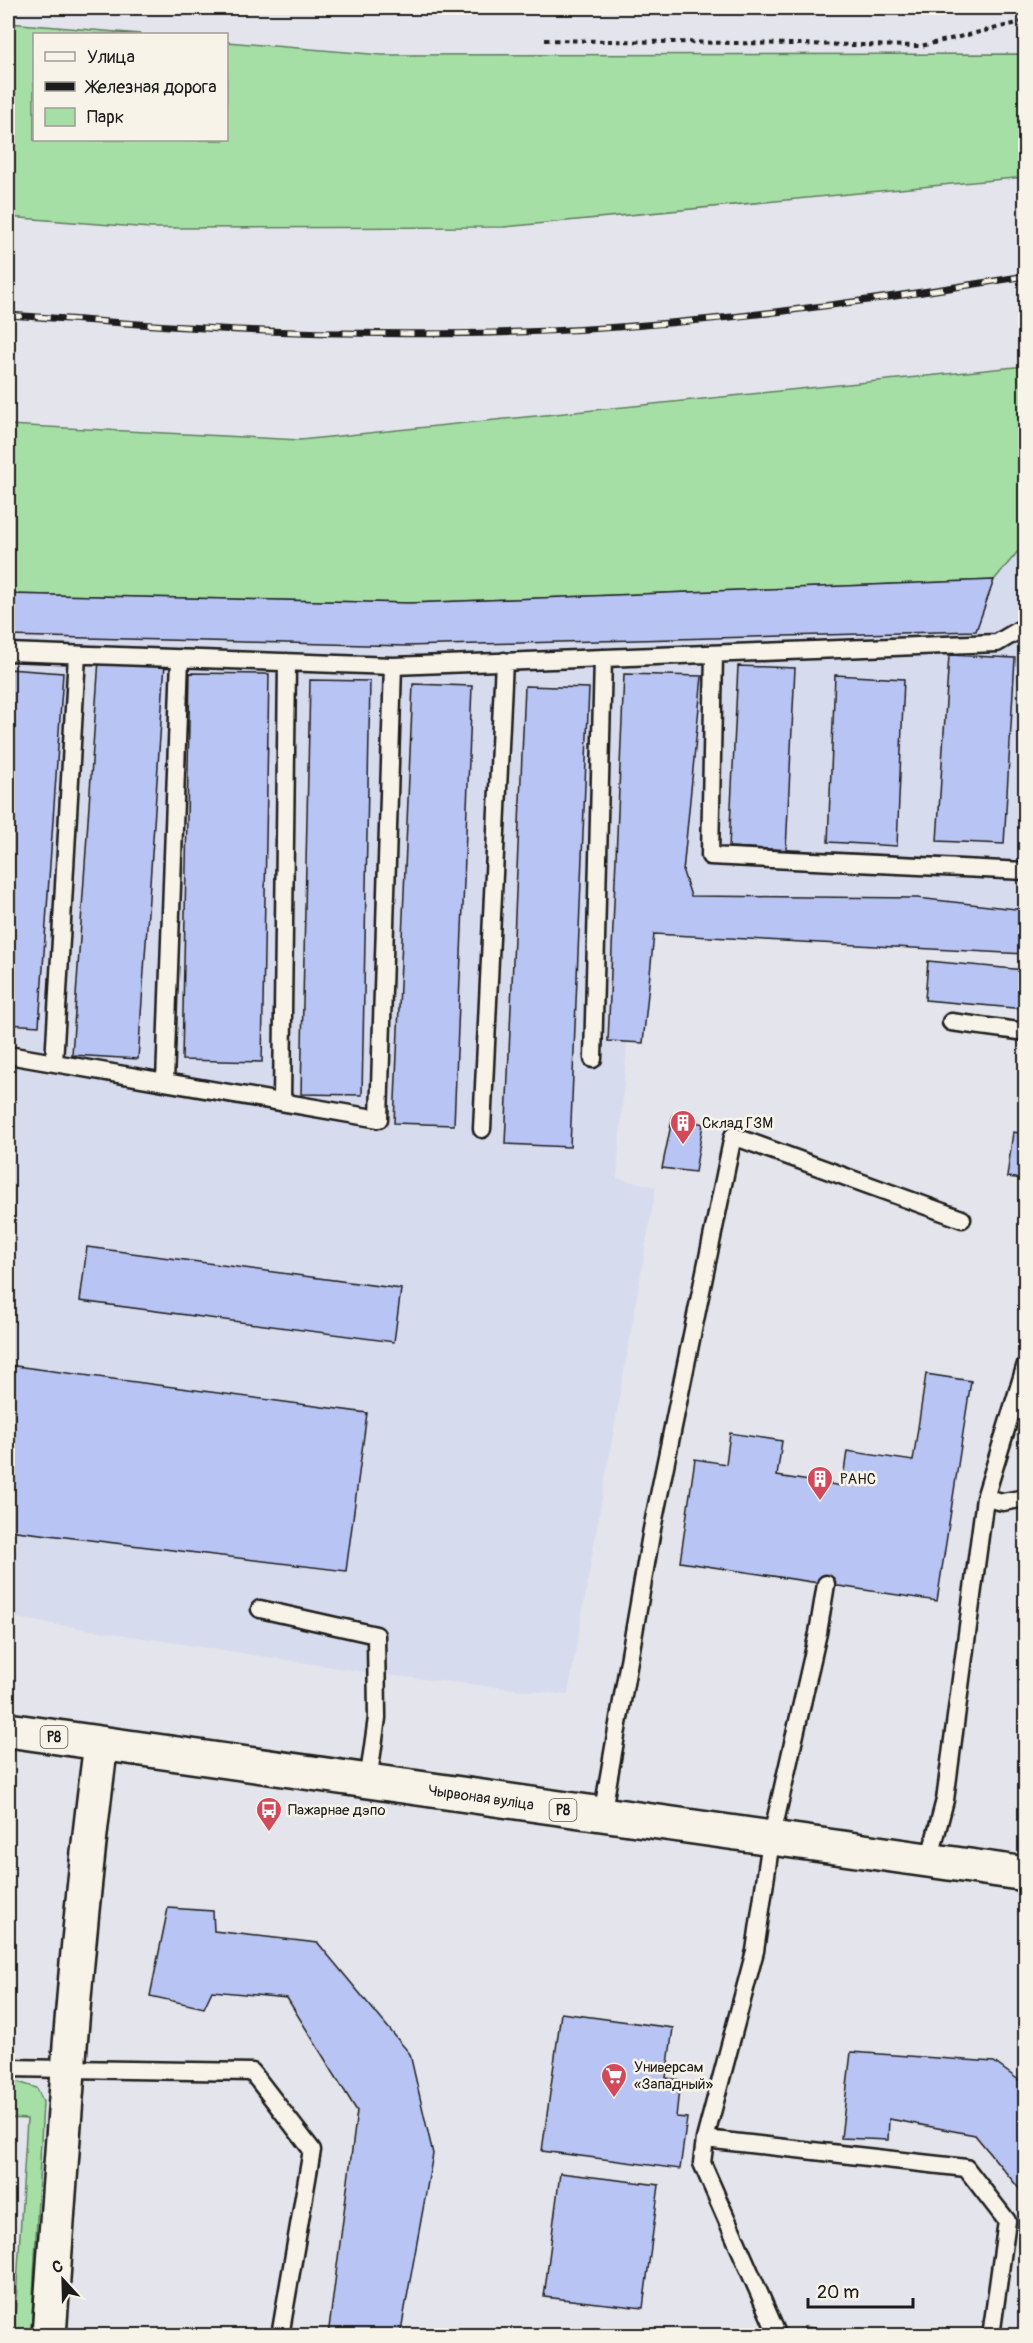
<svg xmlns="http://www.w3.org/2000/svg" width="1033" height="2343" font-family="Pangolin,sans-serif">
	<rect width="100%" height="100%" fill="#e4e5ec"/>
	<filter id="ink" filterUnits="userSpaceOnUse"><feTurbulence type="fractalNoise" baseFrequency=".0167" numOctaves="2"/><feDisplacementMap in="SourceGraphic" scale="12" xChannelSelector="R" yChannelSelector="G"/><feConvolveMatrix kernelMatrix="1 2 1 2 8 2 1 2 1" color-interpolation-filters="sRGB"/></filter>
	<g filter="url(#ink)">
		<path fill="#d7dbee" d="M1025,543V954L654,935L643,1043L627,1042L617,1178L656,1187L568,1695L377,1674L8,1617V594L410,603L994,580Z"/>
		<path fill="#a5dfa5" stroke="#607e60" stroke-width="1.5" d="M8,23L141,34H34V140H226L227,42L382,55L1025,54V177L504,227L150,228L8,217Z
			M1025,366V543L994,580L410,603L8,594V425L300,440Z
			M18,2082L37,2088L43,2102L31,2336L14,2335L27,2119L8,2118V2086Z"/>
		<path fill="#b8c4f4" stroke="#1c1c1c" stroke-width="1.5" d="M994,580L976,631L406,646L8,636V594L410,603Z
			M949,655L1015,658L1004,844L937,841Z
			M99,659L165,663L138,1059L72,1055Z
			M738,666L795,668L786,850L729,847Z
			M8,669L63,673L39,1026L8,1024Z
			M190,673L269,674L262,1062L182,1060Z
			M624,674L702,676L683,872L691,896L917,898L1026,910V954L654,934L643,1043L608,1041Z
			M835,675L904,679L897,846L828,842Z
			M310,680L370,681L362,1095L301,1094Z
			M413,684L472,686L454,1125L394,1123Z
			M525,686L589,688L570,1147L505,1144Z
			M928,961L1026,970V1009L925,1000Z
			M673,1115L703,1124L695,1172L662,1168Z
			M1013,1132L1026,1134V1179L1007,1177Z
			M87,1247L401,1289L394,1342L80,1301Z
			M8,1365L367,1413L346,1571L8,1530Z
			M926,1374L971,1381L937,1601L680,1562L695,1459L726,1464L730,1433L782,1441L777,1476L842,1486L847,1451L913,1461Z
			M168,1908L213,1911L214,1931L318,1943L410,2054L433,2154L400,2336H328L357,2111L287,1998L212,1991L204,2008L150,1996Z
			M561,2013L673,2028L666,2078L680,2080L676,2117L687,2118L680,2169L542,2151Z
			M851,2052L994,2062L1020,2081L1026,2087V2197L975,2135L889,2119L888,2140L841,2138Z
			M560,2173L659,2185L643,2308L544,2297Z
			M804,2327L866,2333V2336H803Z"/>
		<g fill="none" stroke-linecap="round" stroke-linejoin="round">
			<defs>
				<path id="lane" d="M8,652L393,666L997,643L1026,626
					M714,654L710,856L1026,871
					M951,1022L1026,1032
					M8,1055L379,1119L393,666
					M593,1059L603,658
					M54,1063L77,655
					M165,1082L180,658
					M282,1102L287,662
					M482,1129L504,661
					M985,1498L1003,1502L1026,1498
					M260,1609L376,1635L377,1718L368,1782
					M602,1816L652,1529L733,1136L962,1219
					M929,1861L945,1800L985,1498L1026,1364
					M8,2068L252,2072L312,2150L280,2336
					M705,2139L966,2168L1007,2221L991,2336
					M778,2336L702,2163L705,2139L755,1951L771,1840L818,1633L826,1584"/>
				<path id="secondary" d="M49,2336C63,2138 75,1940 101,1744"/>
				<path id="primary" d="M8,1730L1026,1874"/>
			</defs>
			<use href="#lane" stroke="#1c1c1c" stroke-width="21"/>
			<use href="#secondary" stroke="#1c1c1c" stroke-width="38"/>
			<use href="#primary" stroke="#1c1c1c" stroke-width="38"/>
			<path stroke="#1c1c1c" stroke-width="4" stroke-dasharray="4.5 4.5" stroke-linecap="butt" d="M545,40L921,46L1026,21"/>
			<use href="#lane" stroke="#f7f3e8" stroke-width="16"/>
			<use href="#secondary" stroke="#f7f3e8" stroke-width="33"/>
			<use href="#primary" stroke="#f7f3e8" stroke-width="33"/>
			<defs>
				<path id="rail" d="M8,315C118,322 230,332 341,333C401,334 461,334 521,332C690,327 858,303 1026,276"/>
			</defs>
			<use href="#rail" stroke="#1c1c1c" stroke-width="7"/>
			<use href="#rail" stroke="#f7f3e8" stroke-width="4.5" stroke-dasharray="14" stroke-linecap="butt"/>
		</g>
	</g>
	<defs>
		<symbol id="building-pin" viewBox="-11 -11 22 30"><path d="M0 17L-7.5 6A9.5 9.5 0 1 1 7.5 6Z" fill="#d1495b" stroke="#f7f3e8"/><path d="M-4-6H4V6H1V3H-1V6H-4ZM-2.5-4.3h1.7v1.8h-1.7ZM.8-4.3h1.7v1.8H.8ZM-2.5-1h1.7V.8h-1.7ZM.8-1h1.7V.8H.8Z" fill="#fff"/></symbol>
		<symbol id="bus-pin" viewBox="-11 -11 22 30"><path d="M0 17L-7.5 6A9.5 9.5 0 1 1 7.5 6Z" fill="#d1495b" stroke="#f7f3e8"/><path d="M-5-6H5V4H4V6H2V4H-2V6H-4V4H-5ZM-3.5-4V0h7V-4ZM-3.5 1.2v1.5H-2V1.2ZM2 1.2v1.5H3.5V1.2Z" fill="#fff"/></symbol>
		<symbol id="supermarket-pin" viewBox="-11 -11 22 30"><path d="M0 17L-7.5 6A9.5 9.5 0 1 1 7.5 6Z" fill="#d1495b" stroke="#f7f3e8"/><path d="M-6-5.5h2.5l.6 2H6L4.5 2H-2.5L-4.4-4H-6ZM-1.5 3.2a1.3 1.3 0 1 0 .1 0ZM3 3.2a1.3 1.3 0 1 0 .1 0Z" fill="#fff"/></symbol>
	</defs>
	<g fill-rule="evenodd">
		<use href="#building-pin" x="668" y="1108" width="30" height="40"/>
		<use href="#building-pin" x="805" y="1464" width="30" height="40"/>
		<use href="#bus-pin" x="254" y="1795" width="30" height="40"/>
		<use href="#supermarket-pin" x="599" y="2061" width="30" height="40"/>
	</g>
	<g text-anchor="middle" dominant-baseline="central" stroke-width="5" stroke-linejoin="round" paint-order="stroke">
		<g fill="#f7f3e8" stroke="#5e5c59" stroke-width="1.5">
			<rect x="40.5" y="1726" width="27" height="22" rx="4.5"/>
			<rect x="549.5" y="1799" width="27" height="22" rx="4.5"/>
		</g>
		<g font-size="14" font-weight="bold" fill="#1c1c1c">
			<text x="54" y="1737">Р8</text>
			<text x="563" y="1810">Р8</text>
		</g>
		<g font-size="15" fill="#1c1c1c" stroke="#f7f3e8" text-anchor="start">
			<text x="702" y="1123">Склад ГЗМ</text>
			<text x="840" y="1479">РАНС</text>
			<text x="288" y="1810">Пажарнае дэпо</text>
			<text x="634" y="2067">Универсам<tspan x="634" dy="17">«Западный»</tspan></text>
		</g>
		<g font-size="15" fill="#1c1c1c" stroke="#f7f3e8">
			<text transform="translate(481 1798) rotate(8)">Чырвоная вуліца</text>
		</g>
	</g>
	<rect width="1033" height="2343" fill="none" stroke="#f7f3e8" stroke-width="30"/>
	<rect x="15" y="15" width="1003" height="2313" fill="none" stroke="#1c1c1c" stroke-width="2" filter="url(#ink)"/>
	<rect x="33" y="33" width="195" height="108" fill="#f7f3e8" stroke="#9f9d96" stroke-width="1.5"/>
	<rect x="45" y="52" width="30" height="9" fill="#f7f3e8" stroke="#9f9d96" stroke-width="1.5"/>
	<text x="87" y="63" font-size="18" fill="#1c1c1c">Улица</text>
	<rect x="45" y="82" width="30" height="9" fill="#1c1c1c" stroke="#9f9d96" stroke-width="1.5"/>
	<text x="87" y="93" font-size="18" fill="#1c1c1c">Железная дорога</text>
	<rect x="45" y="108" width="30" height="18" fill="#a5dfa5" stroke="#9f9d96" stroke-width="1.5"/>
	<text x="87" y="123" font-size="18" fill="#1c1c1c">Парк</text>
	<g transform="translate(63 2280) rotate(338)" stroke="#f7f3e8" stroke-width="4.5" paint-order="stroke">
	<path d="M0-4.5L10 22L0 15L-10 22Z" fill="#1c1c1c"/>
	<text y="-9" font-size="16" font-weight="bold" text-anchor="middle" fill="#1c1c1c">С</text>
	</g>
	<path d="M808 2298v9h105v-9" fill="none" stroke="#1c1c1c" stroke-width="3"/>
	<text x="817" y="2298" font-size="18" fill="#1c1c1c" stroke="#f7f3e8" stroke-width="4.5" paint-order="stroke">20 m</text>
</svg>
